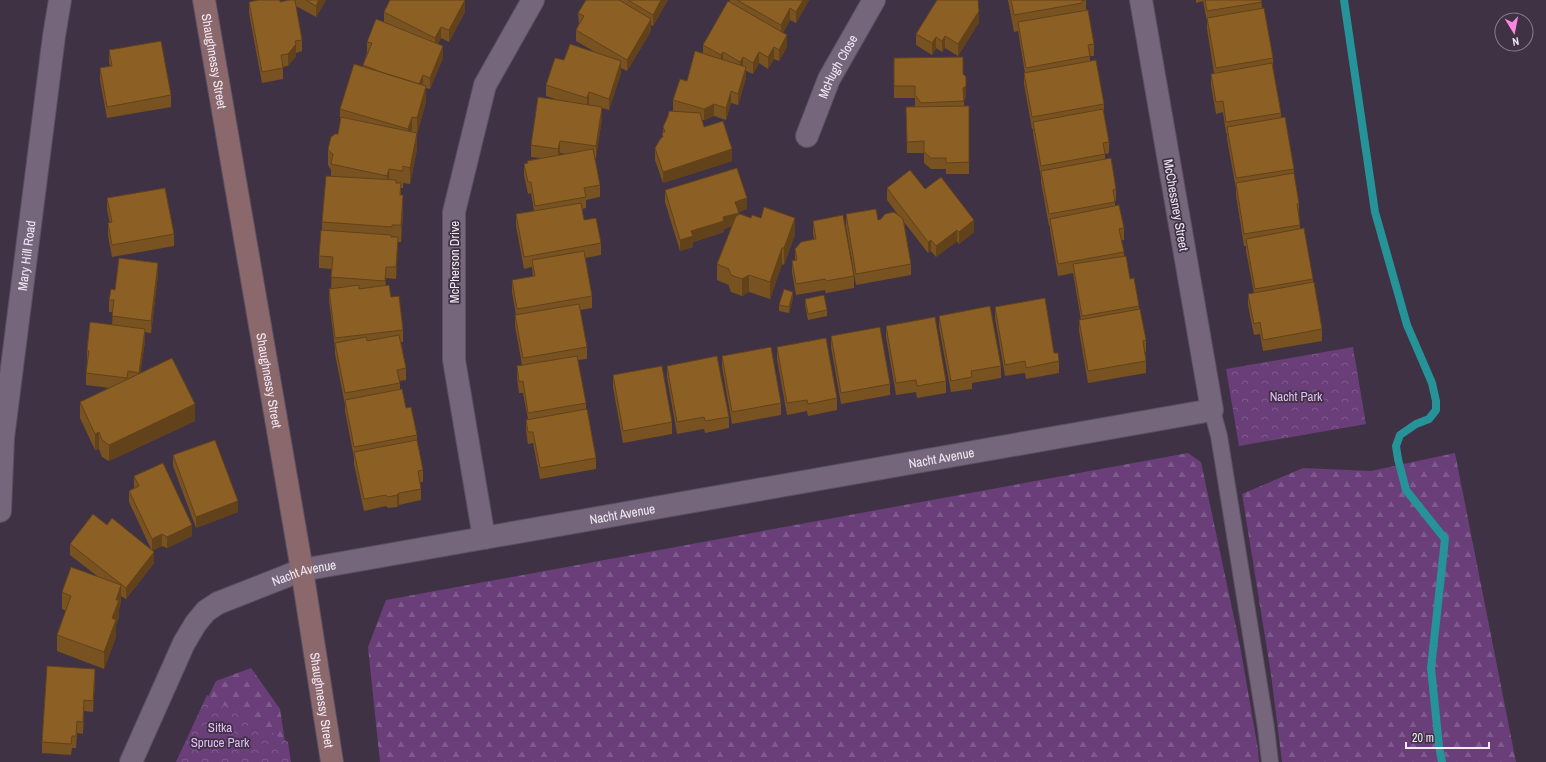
<svg xmlns="http://www.w3.org/2000/svg" width="1546" height="762" font-family="'Archivo Narrow',sans-serif">
	<defs>
		<pattern id="forest-firs" width="22" height="20" patternUnits="userSpaceOnUse"><rect width="22" height="20" fill="#693e79"/><path d="M5 1l3.5 6h-7zM16 11l3.5 6h-7z" fill="#7f5a8d"/></pattern>
		<pattern id="park-crowns" width="20" height="18" patternUnits="userSpaceOnUse"><rect width="20" height="18" fill="#693e79"/><path d="M2 6a3 3 0 1 1 6 0M12 15a3 3 0 1 1 6 0" fill="none" stroke="#7f5a8d"/></pattern>
	</defs>
	<rect width="100%" height="100%" fill="#3f3245"/>
	<path fill="url(#forest-firs)" d="M1188,453L1201,462L1240,646L1258,749L1259,762H380L368,647L386,600Z
		M1455,453L1516,762H1282L1271,674L1242,494L1303,468L1371,471Z
		M251,668L280,709L288,762H176L216,681Z"/>
	<path fill="url(#park-crowns)" d="M1353,347L1366,424L1239,446L1226,369Z
		M207,695L288,742L291,762H176Z"/>
	<g fill="none" stroke-linecap="round" stroke-linejoin="round">
		<path stroke="#259398" stroke-width="8" d="M1344,0L1375,212L1407,325L1432,383L1436,401V410L1429,419L1416,424L1400,435L1396,446L1398,459L1406,490L1445,539L1431,668L1439,746L1442,762"/>
		<defs>
			<path id="service" d="M1212,410L1219,436L1266,728L1270,762"/>
			<g id="minor">
				<path id="s1" d="M807,136L829,79L874,0"/>
				<path id="s2" d="M0,511L3,438L54,36L60,0"/>
				<path d="M484,538L454,360V212L485,85L533,0"/>
				<path id="s3" d="M131,762L184,643L196,623L206,611L218,603L302,570L1212,410L1141,0"/>
			</g>
			<g id="secondary">
				<path id="s4" d="M204,0L302,570L332,762"/>
			</g>
		</defs>
		<use href="#service" stroke="#5b4f60" stroke-width="18"/>
		<use href="#minor" stroke="#5b4f60" stroke-width="24"/>
		<use href="#secondary" stroke="#5b4f60" stroke-width="24"/>
		<use href="#service" stroke="#75667b" stroke-width="16"/>
		<use href="#minor" stroke="#75667b" stroke-width="22"/>
		<use href="#secondary" stroke="#8b686c" stroke-width="22"/>
	</g>
	<path fill="#785220" fill-rule="evenodd" d="M289,0H326L316,17L296,6L302,40V51L296,53V56L288,66L283,67V79L262,83L249,13V2H280Z
		M586,0H668L653,26L651,25V31L627,71L621,68V73L609,110L602,108V118L596,158H595L600,185V197L586,200V208L582,209L584,220L601,243V255L585,258L592,296V308L580,310L587,347V359L578,360L586,403V409L596,458V469L540,479L533,443L528,444L526,431V420L528,419L523,393H519L517,378V366L522,365L515,326V315H516L512,292V280L533,277L532,267L524,269L516,226V214L534,211L531,193L528,194L524,175V164L527,163V161L541,158L531,157V145L558,100L546,96V85L564,60L595,52L576,41V30L579,24L578,13ZM560,153L566,154L559,155Z
		M730,0H809L796,23L790,20L783,33L787,47L779,61L774,59L768,69L759,63L753,74L746,71V78L738,105L731,103L726,120L714,116L704,120H702L704,127L732,161L663,183L655,160V148L662,138V133H663V127L673,111V100L687,81L703,54V45L730,2Z
		M1008,0H1086V11L1094,44V56H1090V61L1104,104V114L1109,142V153L1105,154V159L1116,189V201H1115V206L1124,228V240H1121L1124,252V256L1130,279L1139,306V309L1146,340V352H1145L1146,361V373L1088,383L1079,331V320H1081L1073,273L1058,276L1050,230V226H1049L1041,182V177L1033,133V129H1032L1024,84V73H1025L1018,31L1014,32Z
		M1196,0H1261L1262,8L1273,58V70L1281,113V118L1294,169V174L1299,204V215L1300,225V229L1313,279V282L1322,329V341L1263,351L1260,334L1254,335L1248,305V294L1254,293L1246,251V246H1244L1236,195V189L1227,139V133H1226L1223,112L1216,114L1211,85V74L1214,73L1207,29V21L1203,1L1196,3Z
		M384,12H465L449,42L441,38L438,44L443,58L430,89L426,88V102L417,134V149L410,184L403,183V188H401V195L403,212L401,242H398L396,279L386,278V286L391,297L403,330V342H401L406,368V380L400,381V389L406,408L417,435V440L423,470V482H420L421,489V500L399,505L397,507L388,508L386,506L364,511L354,464V458L345,411V405L335,354V349L329,300V289L331,288L332,269L319,268V256L322,231V222L331,176V170L328,165V149L338,134L340,123V109L363,67V65L367,53V42L384,22Z
		M979,22L958,56L945,48L942,52L936,48L932,55L916,45V34Z
		M109,50L171,95V107L107,118L100,80V68L110,66L109,62Z
		M894,58L963,74L966,97L964,99V106H969V174H946V169H931L924,163V153H907L906,107H915V98H894Z
		M887,188L925,189L974,232L959,244L957,241L936,257L931,251L928,253L904,222L911,264V275L856,285L846,226V214L878,220L899,216L887,200Z
		M665,190L747,209L738,212L739,214L795,234L784,265L782,264L770,299L749,292L742,296L731,292L729,287V285L717,280V264L732,226L724,229V232L693,242V247L680,251L665,202Z
		M107,198L174,234V246L112,257L108,235V223H110L107,210Z
		M813,221L854,276V288L826,293L825,290L796,295L792,272V261L795,260V249L814,240L813,232Z
		M158,275L151,333L145,332V341L140,373L195,421L109,461L102,457L99,449L95,450L80,418V402L109,388L86,385V373L87,362V350L112,325L113,312H109V300L115,290Z
		M793,298L789,313L779,311V305Z
		M805,299L827,310V316L808,320L805,305Z
		M995,307L1054,353L1059,361V373L1026,379L1025,373L1005,376L995,318Z
		M939,316L1001,366V378L972,383V389L951,392L939,327Z
		M886,326L946,381V393L917,398L916,392L896,395L886,337Z
		M831,336L890,384V395L841,404L831,347Z
		M777,347L837,398V410L808,416L807,411L787,415L777,359Z
		M722,356L781,403V415L732,424L722,367Z
		M667,366L729,417V428L705,433L704,429L677,434L667,377Z
		M613,375L672,422V434L623,443L613,387Z
		M173,455L238,512L196,528L173,466Z
		M134,476L192,536L167,548L162,546L153,550L154,563L126,599L121,596V602L119,609V617L116,624V637L104,669L57,651V635L66,611L62,609V592L97,576L70,555V544L107,525L151,549L129,502V491L134,488Z
		M95,681L93,712L84,711L83,734L77,733L76,748H72L71,755L42,753V742Z"/>
	<path fill="#62421a" d="M319,0H326L316,17V6Z
		M465,0V12L449,42V30Z
		M661,0H668L653,26V15Z
		M803,0H809L796,23V12Z
		M790,8V20L781,37V25Z
		M979,11V22L958,56V44Z
		M651,19V31L627,71V60Z
		M441,27V38L435,50V38Z
		M787,35V47L779,61V50Z
		M945,36V48L942,52V41Z
		M936,37V48L932,55V43Z
		M296,44V56L288,66V54Z
		M443,46V58L430,89V78Z
		M774,47V59L768,69V57Z
		M723,52V64L721,67V55Z
		M759,52V63L753,74V63Z
		M743,57V69L740,74V62Z
		M621,61V73L609,110V99Z
		M746,67V78L738,105V94Z
		M423,75V86L418,87Z
		M426,86V102L417,134V149L410,184V168L417,135V118Z
		M966,86V97L963,99V88Z
		M731,91V103L726,120V108Z
		M589,92V104L587,110V98Z
		M714,104V116L704,120V109Z
		M602,107V118L596,158V146Z
		M412,117V134L408,146V129Z
		M560,141V153L558,161V149Z
		M732,149V161L663,183V172Z
		M389,169V185L387,192V176Z
		M403,195V212L401,242V225Z
		M747,198V209L735,213V202Z
		M739,213V224L724,229V232L693,242V247L680,251V240L691,231L723,217Z
		M795,218V234L784,265V248Z
		M974,220V232L959,244V232Z
		M957,230V241L936,257V246Z
		M398,237V249L396,279V267Z
		M931,240V251L928,253V242Z
		M782,248V264L770,299V282Z
		M158,263V275L151,333V321Z
		M386,267V278L385,292V281Z
		M749,275V292L742,296V279Z
		M793,292V298L789,313V307Z
		M145,329V341L139,384V373Z
		M195,404V421L109,461V445Z
		M99,432V449L95,450V434Z
		M399,493V505L397,507V495Z
		M238,501V512L196,528V517Z
		M192,525V536L167,548V537Z
		M162,534V546L152,551V539Z
		M154,552V563L126,599V588Z
		M121,585V602L119,609V617L116,624V637L104,669V652L116,600Z
		M95,669V681L93,712V701Z
		M84,700V711L83,734V722Z"/>
	<path fill="#8c5f25" stroke="#62421a" d="M258,0H280V2L289,0H295L302,40L295,41L296,44L288,54L281,55L283,68L262,72L249,2Z
		M306,0H319L316,6Z
		M390,0H465L449,30L441,27L435,38L384,12Z
		M586,0H619L651,19L627,60L576,30L584,16L578,13Z
		M628,0H661L653,15Z
		M737,0H803L796,12L790,8L781,25Z
		M937,0H978L979,11L958,44L945,36L942,41L936,37L932,43L916,34Z
		M1011,0H1085L1082,1V3L1014,15Z
		M1205,0H1261L1262,2L1207,11Z
		M728,1L787,35L779,50L774,47L768,57L759,52L753,63L743,57L740,62L723,52L721,55L703,45Z
		M1264,8L1273,58L1216,68L1207,18Z
		M1088,10L1094,44L1088,45L1090,56L1026,68L1018,22Z
		M376,19L443,46L430,78L423,75L419,84L381,72L363,65L372,43L367,42Z
		M161,41L171,95L107,107L100,68L112,66L109,50Z
		M570,44L621,61L609,99L589,92L587,98L546,85L555,58L564,60Z
		M695,51L746,67L738,94L731,91L726,108L714,104L704,109L673,100L680,79L687,81Z
		M963,57V74L966,77V86L963,88L964,101L921,103L915,95V86H894V58Z
		M1096,60L1104,104L1032,117L1024,73Z
		M1272,63L1281,113L1226,122L1223,101L1216,102L1211,74Z
		M354,64L426,86L417,118L412,117L408,129L340,109Z
		M538,97L602,107L596,146L560,141L558,149L531,145Z
		M969,106V162L946,163V158H931L924,152V141L907,142L906,107Z
		M1103,109L1109,142L1103,143L1105,154L1041,166L1033,122Z
		M669,111L700,113L704,127L723,121L732,149L663,172L655,148L661,138L663,137L662,133L665,132L663,127L668,116Z
		M341,117L417,133L410,168L403,166V171L389,169L387,176L331,164L333,154L331,153L328,149L331,137L335,134H338Z
		M1285,117L1294,169L1236,178L1227,127Z
		M593,149L600,185L584,188L586,197L535,206L531,182H528L524,164L528,163L527,161Z
		M1111,158L1116,189L1113,190L1115,202L1049,214L1041,171Z
		M737,168L747,198L735,202L739,213L723,217L724,221L691,231L693,236L680,240L665,190Z
		M910,170L925,189L941,177L974,220L959,232L957,230L936,246L931,240L928,242L887,188Z
		M1294,173L1299,204H1297L1300,225L1244,234L1236,183Z
		M326,176L396,180V183H401L400,195H403L401,225H392V227L322,222Z
		M165,188L174,234L112,245L108,223L112,222L107,198Z
		M581,203L584,220L596,218L601,243L524,257L516,214Z
		M1119,205L1124,228L1119,229L1124,252L1058,264L1050,219Z
		M764,207L795,218L784,248H782L770,282L749,275L742,279L731,275L729,270V269L717,264L736,216L740,214L751,218L752,215L761,218Z
		M876,209L878,220L881,219L885,214L894,212L903,219L911,264L856,274L846,214Z
		M843,215L854,276L826,281L825,279L796,284L792,261L797,260L795,249L801,242L816,239L813,221Z
		M1304,228L1313,279L1255,289L1246,239Z
		M321,230L391,235V237H398L396,267H386L385,281L331,277L333,257L319,256Z
		M584,251L592,296L517,309L512,280L535,276L532,260Z
		M1126,256L1130,279L1134,278L1139,306L1082,316L1073,264Z
		M119,258L158,263L151,321L112,316L114,300H109L111,289L115,290Z
		M1314,282L1322,329L1263,340L1260,322L1254,324L1248,294Z
		M359,285V289L389,285L391,297L399,296L403,330L335,338L329,289Z
		M784,289L793,292L789,307L779,305Z
		M824,295L827,310L808,314L805,299Z
		M1045,298L1054,353H1058L1059,361L1026,368L1025,361L1005,365L995,307Z
		M579,304L587,347L523,358L515,315Z
		M990,306L1001,366L971,371L972,377L951,381L939,316Z
		M1140,309L1146,340L1143,341L1146,361L1088,371L1079,320Z
		M935,317L946,381L917,386L916,380L896,383L886,326Z
		M90,322L145,329L139,373L128,371L127,378L86,373L89,351L87,350Z
		M880,327L890,384L841,393L831,336Z
		M399,335L406,368L397,370L400,383L345,393L335,343L366,337L367,341Z
		M826,338L837,398L808,404L807,400L787,403L777,347Z
		M771,347L781,403L732,412L722,356Z
		M577,356L586,403L528,413L523,381L519,382L517,366Z
		M717,356L729,417L705,421L704,417L677,422L667,366Z
		M172,358L195,404L109,445L102,440L99,432L95,434L80,402Z
		M662,366L672,422L623,431L613,375Z
		M402,389L406,408L411,407L417,435L354,447L345,400Z
		M587,409L596,458L540,468L533,432H528L526,420Z
		M215,440L238,501L196,517L173,455Z
		M417,440L423,470L418,471L421,489L399,493L397,495L388,497L386,495L364,499L354,452Z
		M163,463L192,525L167,537L162,534L152,539L129,491L139,486L134,476Z
		M93,514L107,525L112,518L154,552L126,588L70,544Z
		M71,567L121,585L116,600H119L112,618L116,620L104,652L57,635L71,596L62,592Z
		M47,666L95,669L93,701L84,700L83,722L77,721L76,736H72L71,744L42,742Z"/>
	<g text-anchor="middle" dominant-baseline="central" stroke-width="3.5" stroke-linejoin="round" paint-order="stroke">
		<g font-size="13" fill="#f3eaf6" stroke="#3f3245">
			<text stroke="none"><textPath href="#s4" startOffset="62">Shaughnessy Street</textPath></text>
			<text stroke="none"><textPath href="#s1" startOffset="76">McHugh Close</textPath></text>
			<text transform="translate(1176 205) rotate(80)">McChessney Street</text>
			<text stroke="none"><textPath href="#s2" startOffset="257">Mary Hill Road</textPath></text>
			<text transform="translate(454 262) rotate(-90)">McPherson Drive</text>
			<text stroke="none"><textPath href="#s4" startOffset="386">Shaughnessy Street</textPath></text>
			<text stroke="none"><textPath href="#s3" startOffset="923">Nacht Avenue</textPath></text>
			<text stroke="none"><textPath href="#s3" startOffset="599">Nacht Avenue</textPath></text>
			<text stroke="none"><textPath href="#s3" startOffset="275">Nacht Avenue</textPath></text>
			<text stroke="none"><textPath href="#s4" startOffset="710">Shaughnessy Street</textPath></text>
		</g>
		<g font-size="13" fill="#e6bef7" stroke="#3f3245">
			<text x="1296" y="396">Nacht Park</text>
			<text x="220" y="727">Sitka<tspan x="220" dy="15">Spruce Park</tspan></text>
		</g>
	</g>
	<g transform="translate(1514 32) rotate(170)"><circle r="19" fill="#3f3245" stroke="#877c8c"/>
	<path d="M0-3L7 15L0 10L-7 15Z" fill="#ff85de"/>
	<text y="-6" font-size="11" font-weight="bold" text-anchor="middle" fill="#f3eaf6">N</text>
	</g>
	<path d="M1406 742v6h83v-6" fill="none" stroke="#f3eaf6" stroke-width="2"/>
	<text x="1412" y="742" font-size="12" fill="#f3eaf6" stroke="#3f3245" stroke-width="3" paint-order="stroke">20 m</text>
</svg>
